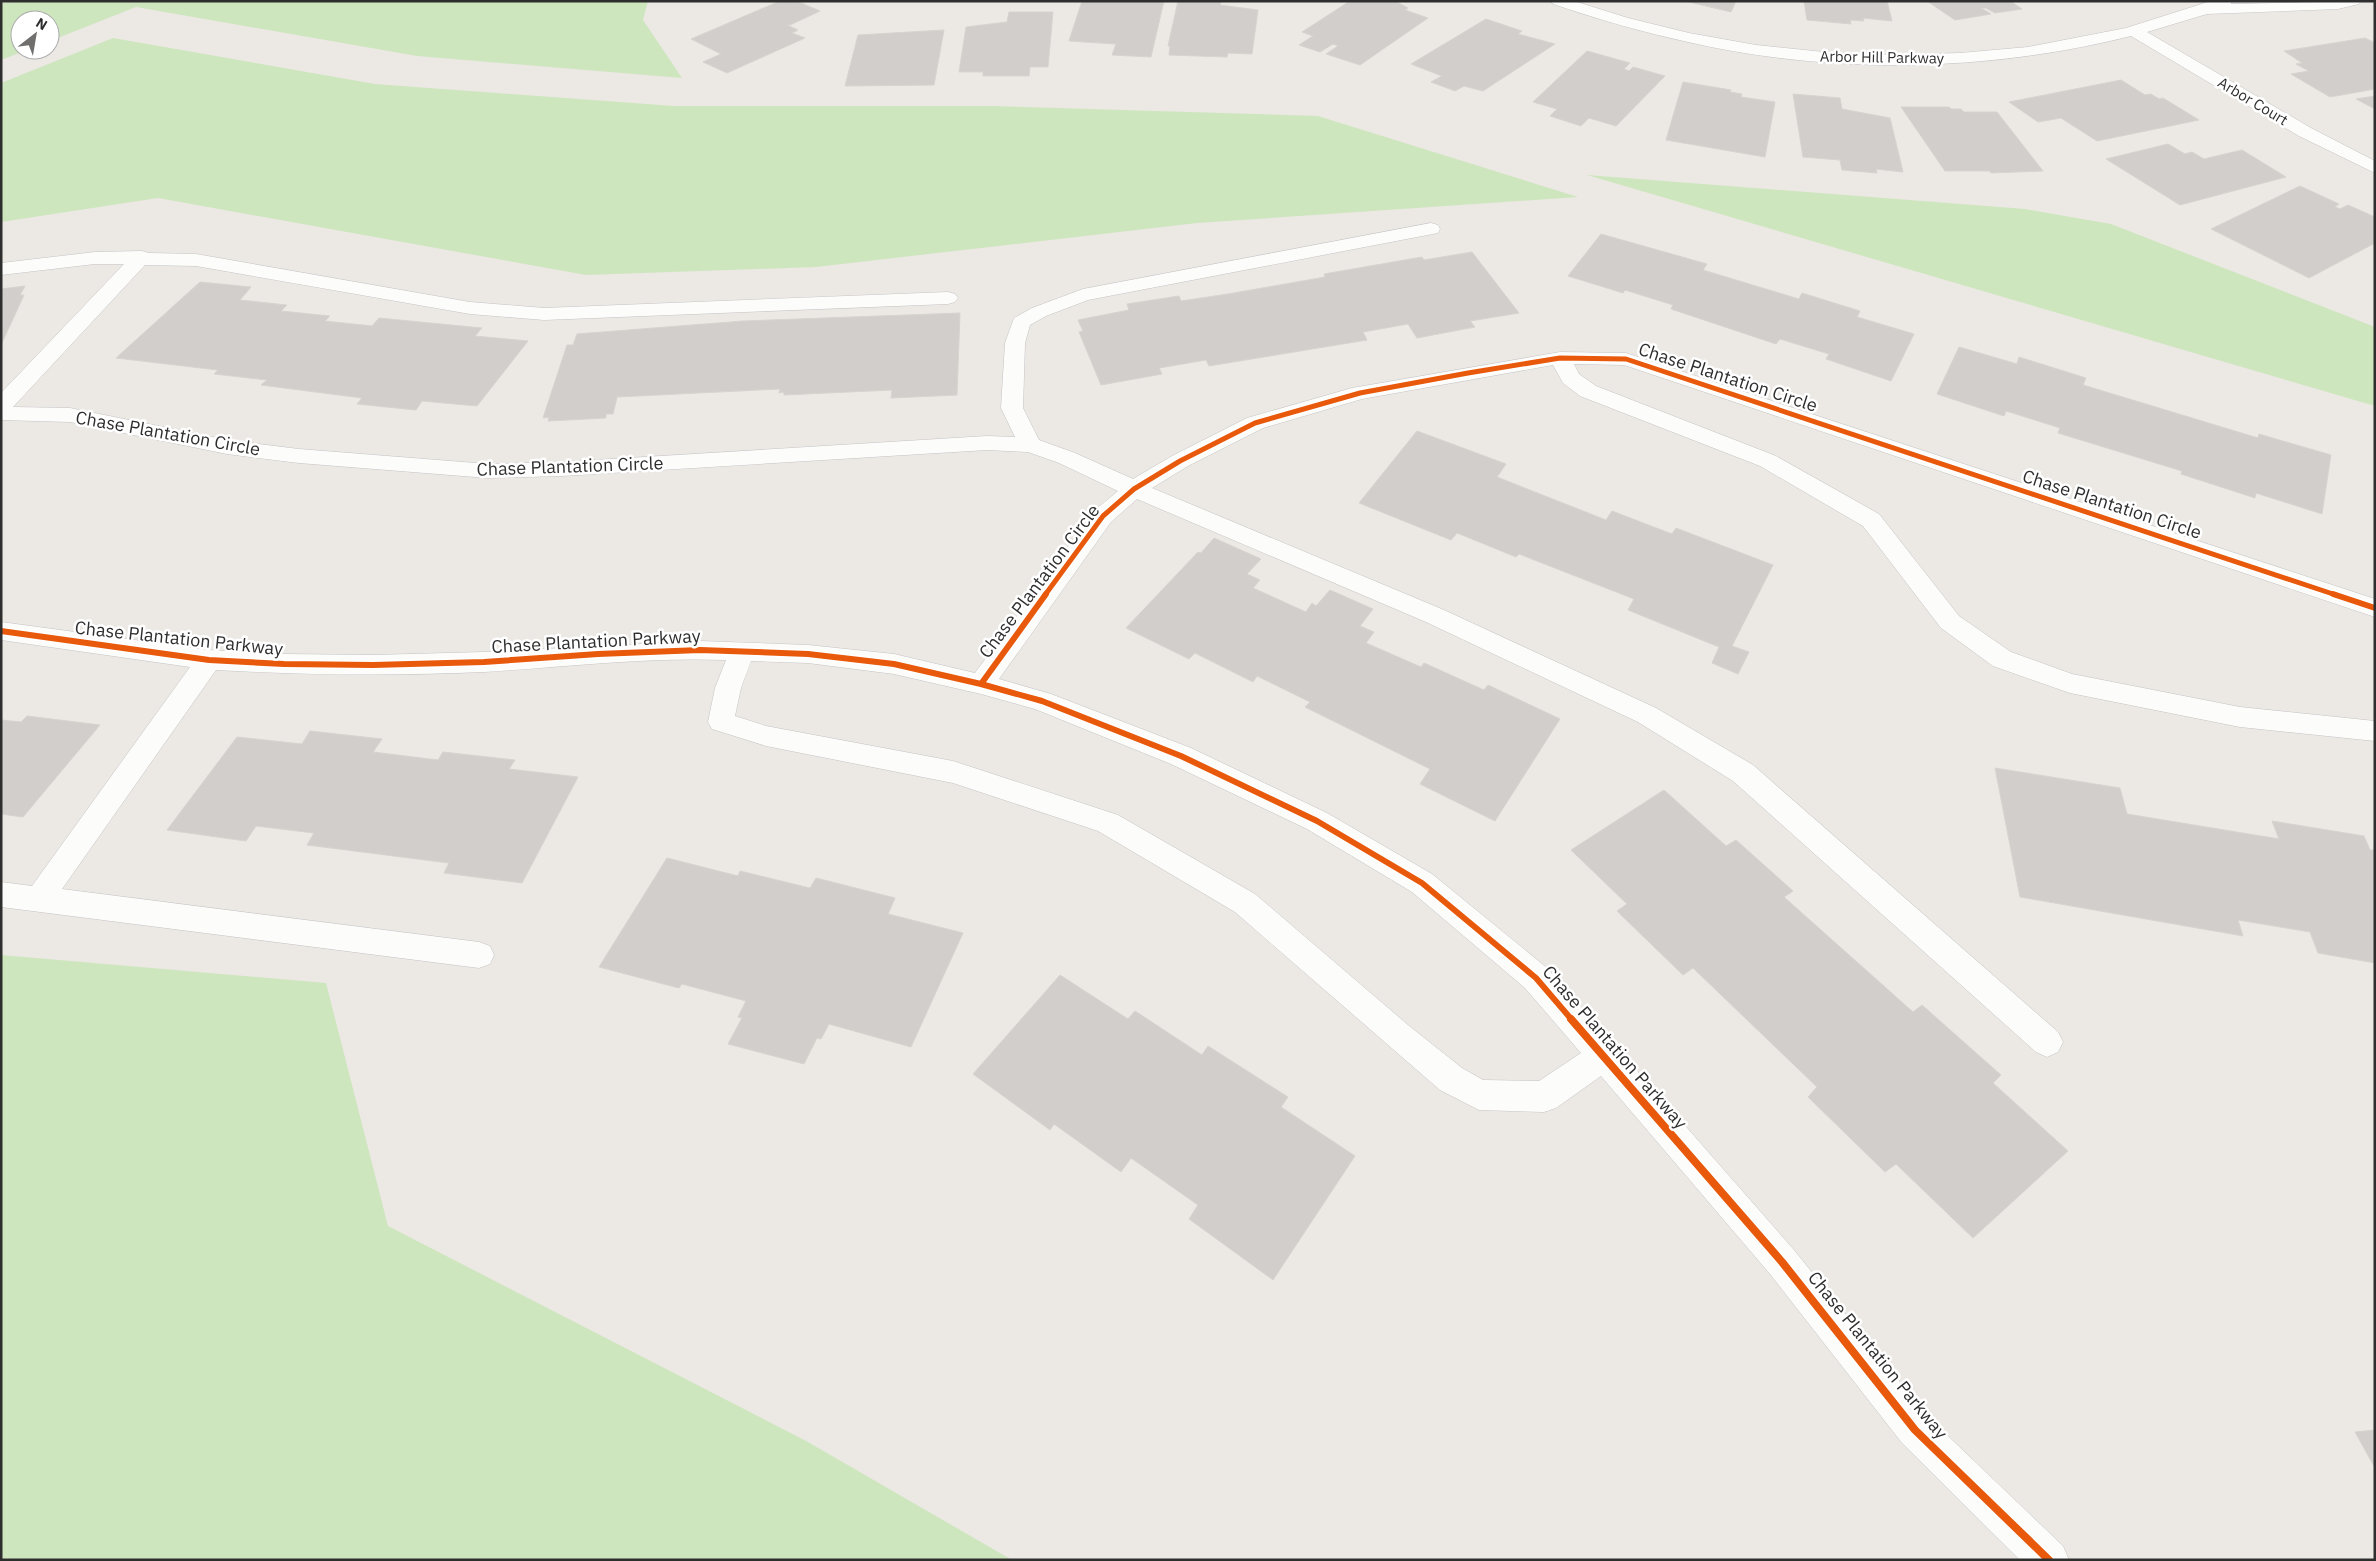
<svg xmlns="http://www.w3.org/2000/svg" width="2376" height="1561" font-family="'IBM Plex Sans',sans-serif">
	<rect width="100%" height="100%" fill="#ece8e4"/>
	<path fill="#cee6be" d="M31,1H648L643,20L682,78L417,56L136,7L50,41V20H20V50H27L1,60V3Z
		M113,38L375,84L674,106H991L1318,116L1578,197L1197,223L816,267L586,275L158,198L1,222V83Z
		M1587,175L2025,209L2111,224L2375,327V406Z
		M1,955L326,983L388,1226L808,1442L1012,1560H1Z"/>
	<path fill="#d1cecb" stroke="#d7d4d0" d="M780,1L799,2L820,11L790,25H787L798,30L792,33L805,38L727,73L703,62L721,54L691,39Z
		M1082,1H1164L1151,57L1112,55L1116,44L1069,41Z
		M1178,1H1221L1220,5L1258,10L1252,54L1228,53L1227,57L1169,55L1170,46H1168Z
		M1350,1H1395L1408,8L1405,10L1428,18L1360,65L1326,54L1338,46L1333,44L1320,52L1299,45L1313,36L1302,32Z
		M1685,1H1736L1731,12Z
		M1804,1H1887L1892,21L1863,18L1864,21L1850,20L1851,24L1807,20Z
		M1927,1H2010L2022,9L1995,13L1986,8H1981L1991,14L1955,20Z
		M1009,12H1053L1048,67H1030L1029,76H983V72H959L966,27L1007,22Z
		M1486,19L1522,31L1518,34L1555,44L1483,91L1464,86L1455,91L1431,82L1442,76L1411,64Z
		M944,30L934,85L845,86L858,35Z
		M2365,38L2375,43V89L2330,97L2291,74L2309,71L2296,64L2302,63L2284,51Z
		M1587,51L1630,63L1624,69L1629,71L1633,67L1665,76L1616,126L1589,118L1581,126L1550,116L1557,109L1533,102Z
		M2121,80L2145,95L2151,94L2159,99L2163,98L2199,120L2097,141L2061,118L2038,122L2009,102Z
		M1683,82L1731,90L1730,92L1742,94L1741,97L1775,102L1765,157L1666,140Z
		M1793,94L1840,98L1842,109L1890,118L1903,172L1876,169L1877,173L1842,170L1840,160L1803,157Z
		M2375,96V109L2356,99Z
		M1901,107H1949L1951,109H1961L1964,112H1997L2043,171L1991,173L1990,171H1945Z
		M2168,144L2185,154L2192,152L2204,159L2242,150L2286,177L2180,205L2106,159Z
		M2300,186L2339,204L2335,207L2340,209L2348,205L2375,217V243L2309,278L2211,229Z
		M1601,234L1707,264L1703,270L1799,299L1802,293L1860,311L1857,317L1914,334L1891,381L1826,359L1829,354L1780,339L1776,344L1671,309L1673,305L1625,290L1623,293L1568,276Z
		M1472,252L1519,313L1470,321L1475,327L1417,338L1408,324L1363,332L1367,340L1209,366L1206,360L1159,368L1162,374L1101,385L1079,332L1083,331L1078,320L1129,310L1127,304L1179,296L1181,301L1228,294L1325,277L1324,274L1422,257L1424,260Z
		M200,282L251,287L240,300L287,305L281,311L330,316L325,321L372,326L379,318L482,328L475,336L528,341L477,406L422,401L416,410L357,404L362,398L261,385L267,380L214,374L218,370L116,358Z
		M25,286L20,295H24L1,345V289Z
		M960,313L957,395L891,398L892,390L784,395V392L779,393L780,389L617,397L613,414H606V418L548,421L549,417L543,418L567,345H573L577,334L743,321Z
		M1959,347L2017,364L2019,357L2086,378L2083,385L2258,438L2259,434L2331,455L2322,514L2256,493L2255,498L2181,474L2182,471L2058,433L2060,428L2006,411L2004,416L1937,394Z
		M1417,431L1506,464L1497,477L1606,520L1612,511L1672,534L1676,528L1773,565L1732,646L1749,652L1738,674L1712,663L1719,647L1628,610L1634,599L1519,554L1516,557L1457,533L1451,540L1359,503Z
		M1214,538L1261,559L1247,574L1260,580L1253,588L1306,612L1312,603L1316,606L1330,590L1373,609L1360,626L1374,632L1366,643L1421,667L1424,663L1484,690L1488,685L1560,719L1495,821L1420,784L1430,769L1305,707L1310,702L1257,676L1253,682L1195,653L1189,659L1126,628L1198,552L1201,553Z
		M27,716L100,725L23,817L1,814V720L21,722Z
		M310,731L382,739L373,752L438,760L443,752L515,760L509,769L578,777L522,883L444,873L449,863L307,845L314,833L256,826L246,841L167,830L237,737L302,744Z
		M1995,768L2120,788L2127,814L2279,839L2272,821L2364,836L2370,850H2375V963L2318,953L2310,932L2238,920L2243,936L2020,897Z
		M1664,790L1726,846L1736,840L1793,891L1784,897L1913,1012L1922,1005L2001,1075L1993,1083L2068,1151L1973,1238L1896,1164L1885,1172L1808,1097L1817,1087L1693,968L1683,975L1617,911L1627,904L1571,850Z
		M667,858L738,876L740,871L810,888L816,878L895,898L888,914L963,933L911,1047L829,1024L821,1039L817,1038L804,1064L728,1044L742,1018L738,1017L746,1001L682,984L679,988L599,967Z
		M1060,975L1128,1019L1135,1011L1202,1055L1208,1046L1288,1097L1281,1107L1355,1156L1273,1280L1189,1219L1198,1205L1131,1158L1121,1172L1054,1124L1050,1130L973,1074Z
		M2375,1430V1468L2355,1432Z"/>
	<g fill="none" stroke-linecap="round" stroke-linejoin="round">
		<defs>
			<path id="minor" d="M1551,1H1574L1628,18L1689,33L1756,45L1824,52L1892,55L1960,53L2028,47L2126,28L2211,1H2232L2231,4L2361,1L2359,4L2338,9L2207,14L2147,32L2311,128L2375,161V173L2299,136L2131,36C1988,72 1832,75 1688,42C1642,32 1597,19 1553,4Z
				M1431,223L1438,225L1440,229L1438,233L1088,300L1046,316L1030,325L1025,343L1023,408L1039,440L1075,453L1133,479L1172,456L1247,418L1352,388L1560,352L1626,353L2375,599V617L1624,365L1574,364L1579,374L1596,386L1776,456L1879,514L1959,616L2011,652L2072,674L2240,707L2375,721V741L2240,727L2070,693L1993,666L1941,628L1863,526L1760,466L1580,396L1563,383L1553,365L1362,399L1263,428L1188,466L1152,488L1444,610L1656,708L1753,765L2058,1032L2063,1042L2058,1052L2047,1057L2036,1052L1733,781L1638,722L1426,622L1137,499L1111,522L999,679L1051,694L1191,748L1327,813L1432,874L1547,968L1794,1250L1928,1417L2063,1546L2069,1560H2020L1902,1443L1770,1274L1601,1076L1556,1108L1544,1112L1479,1110L1440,1090L1235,912L1098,831L953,783L766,746L712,729L708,722L715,688L726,660C645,657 565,667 484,672C395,676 305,675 216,670L62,889L479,942L490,946L494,955L490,964L479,968L1,907V882L32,886L190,667L1,640V622L209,650L284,654L373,655L484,652L700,641L808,645L894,654L975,673L1095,510L1118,491L1059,463L1028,452L987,450L562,476L488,478L299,463L227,454L70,422L1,420V393L124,264H95L1,275V263L95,252L142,251L149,253L196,254L470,302L544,308L948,292L955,294L958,298L955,302L948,304L544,320L470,314L196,266L145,265L13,407L70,408L227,440L299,449L488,464L562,462L987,436L1015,437L1001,408L1005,343L1014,318L1032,308L1083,289ZM751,661L808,663L894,674L981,694L1035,709L1171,764L1307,829L1412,892L1525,988L1581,1053L1539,1081L1483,1080L1462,1068L1408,1025L1255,894L1118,815L953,761L766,726L735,716L741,688Z"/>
		</defs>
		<use href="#minor" stroke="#c5c4c5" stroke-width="1"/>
		<use href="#minor" fill="#fcfcfb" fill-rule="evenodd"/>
		<defs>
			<path id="cycleway-far2" d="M1045,595L1103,516L1134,489L1180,461L1255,423L1360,393L1468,373L1560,358L1626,359L2336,595"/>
			<path id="cycleway-far1" d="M2333,594L2375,608
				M1,631L209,660L284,664L373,665L484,662L598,654L700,650L808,654L894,664L981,684L1042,701L1181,756L1317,821L1422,883L1536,978L1572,1020
				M981,684L1046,594"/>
			<path id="cycleway" d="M1571,1019L1782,1262L1915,1430L2049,1560"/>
		</defs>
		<use href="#cycleway-far2" stroke="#fff" stroke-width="8"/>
		<use href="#cycleway-far1" stroke="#fff" stroke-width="9"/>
		<use href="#cycleway" stroke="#fff" stroke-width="11"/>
		<use href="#cycleway-far2" stroke="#e8590c" stroke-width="5"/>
		<use href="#cycleway-far1" stroke="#e8590c" stroke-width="6"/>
		<use href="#cycleway" stroke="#e8590c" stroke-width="8"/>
	</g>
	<g text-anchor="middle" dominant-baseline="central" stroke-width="5" stroke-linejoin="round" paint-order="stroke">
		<g font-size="15" fill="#2e2e2e" stroke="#fff">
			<text transform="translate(1882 57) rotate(1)">Arbor Hill Parkway</text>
			<text transform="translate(2253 101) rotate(31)">Arbor Court</text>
		</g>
		<g font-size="18" fill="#2e2e2e" stroke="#fff">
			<text transform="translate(1728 377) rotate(18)">Chase Plantation Circle</text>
			<text transform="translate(168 433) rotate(10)">Chase Plantation Circle</text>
			<text transform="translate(570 466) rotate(-2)">Chase Plantation Circle</text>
			<text transform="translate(2112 504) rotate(18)">Chase Plantation Circle</text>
			<text transform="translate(1039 581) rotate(-53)">Chase Plantation Circle</text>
			<text transform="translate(179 638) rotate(6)">Chase Plantation Parkway</text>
			<text transform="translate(596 641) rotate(-3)">Chase Plantation Parkway</text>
			<text transform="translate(1615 1047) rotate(49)">Chase Plantation Parkway</text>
			<text transform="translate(1878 1355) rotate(51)">Chase Plantation Parkway</text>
		</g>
	</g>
	<rect width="2376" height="1561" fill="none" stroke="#2e2e2e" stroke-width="5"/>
	<g transform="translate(35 35) rotate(31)"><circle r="24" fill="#ffffff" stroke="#ababab"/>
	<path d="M0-4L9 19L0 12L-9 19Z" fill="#706f6e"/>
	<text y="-8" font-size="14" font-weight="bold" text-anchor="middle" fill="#2e2e2e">N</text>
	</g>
</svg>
